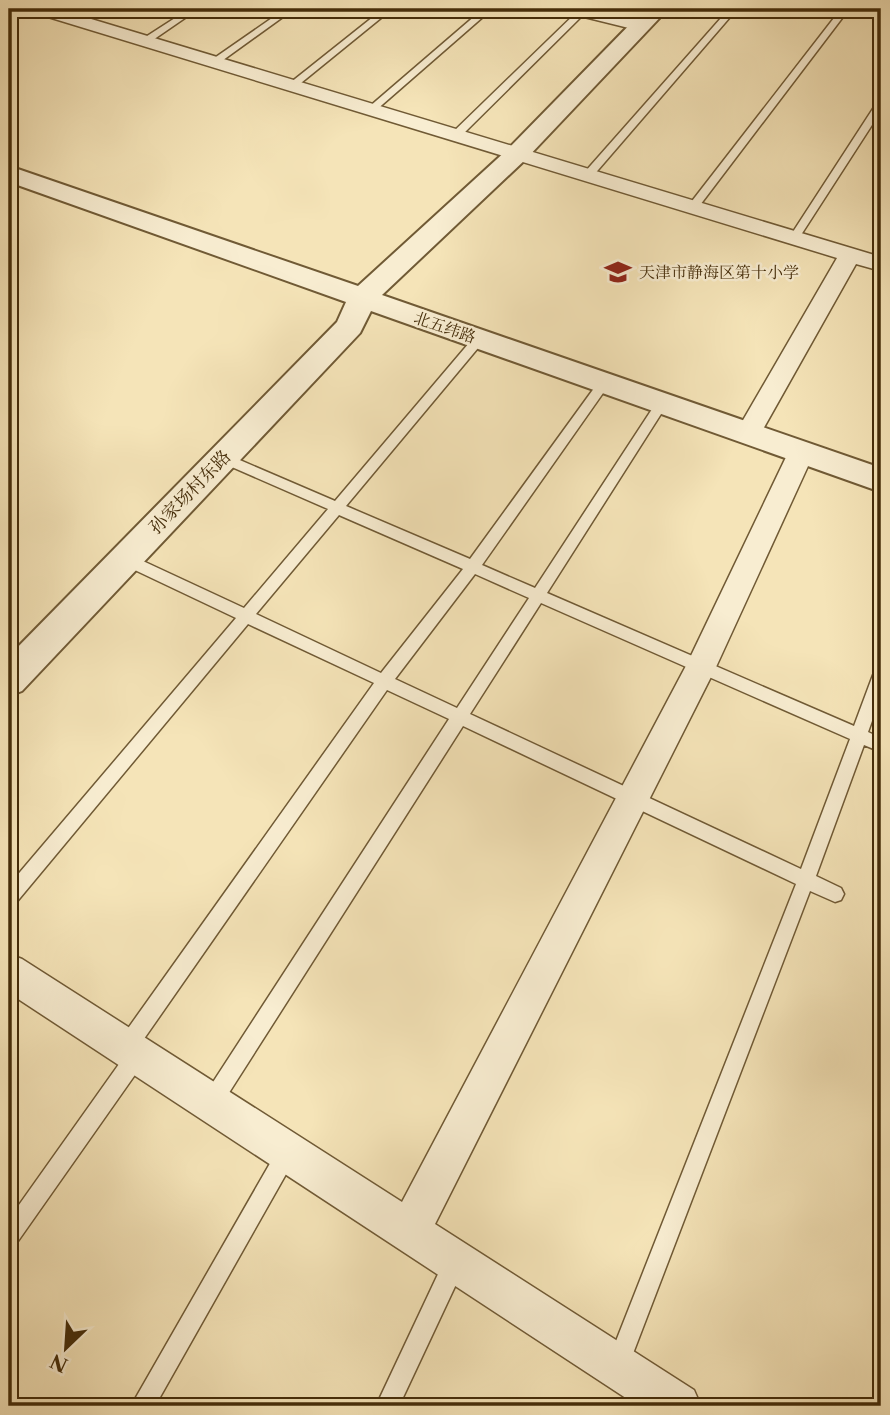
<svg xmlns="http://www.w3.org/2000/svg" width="890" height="1415" font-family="'Libre Caslon Text','Noto Serif SC',serif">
	<rect width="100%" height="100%" fill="#f5e4b8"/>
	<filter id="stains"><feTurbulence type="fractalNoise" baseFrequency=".00286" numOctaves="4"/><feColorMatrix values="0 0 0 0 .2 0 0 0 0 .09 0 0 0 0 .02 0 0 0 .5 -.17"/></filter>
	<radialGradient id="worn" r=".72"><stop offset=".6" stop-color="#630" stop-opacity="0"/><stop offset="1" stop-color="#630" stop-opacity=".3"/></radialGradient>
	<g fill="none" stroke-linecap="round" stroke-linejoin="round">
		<defs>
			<path id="service" d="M92,9H102L83,22H77V18Z
				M189,9H198L150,42H144V38Z
				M285,9H294L219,63H213V59Z
				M383,9H392L296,87H290V83Z
				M483,9H492L375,111H369V107Z
				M580,9H589L460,137H452V133Z
				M729,9H737L592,177H584V173Z
				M841,9H849L697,209H689V205Z
				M866,9H881V14L867,11Z
				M881,101V111L799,238L790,240L789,238L876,104Z
				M881,246L880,262L870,264L868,262L877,247Z
				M479,335L485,339L483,342L346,506L470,559L600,380H608V386L482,565L535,588L658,400L662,399L668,403L547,593L854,726L873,675L876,670L881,669V696L868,732L881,738V752L864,745L816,876L841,888L844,894L841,900L835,902L810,891L629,1364L626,1372L618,1375L610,1372L607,1364L796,884L463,726L218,1110L211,1113L204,1110L201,1103L204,1096L449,719L387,690L139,1046L144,1048L147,1055L144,1062L16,1244L9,1247V1219L124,1057L119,1055L116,1048L119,1041L374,683L248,624L15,904L9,906V885L236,618L120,563L118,559L120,555H130L244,608L328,509L218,461V455H228L335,501L475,336ZM339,515L463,569L381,673L256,614ZM475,574L529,598L457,708L395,679ZM541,603L850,739L801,869L470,714Z
				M287,1143L294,1146L297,1153L294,1160L155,1406H131L280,1146Z
				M455,1252L463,1255L466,1263L399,1406H376L447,1255Z"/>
			<path id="minor" d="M33,9H58L881,257V271L856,264L757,440L748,443L739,440L735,434L837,258L35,13Z
				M566,9H594L647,22L650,26L641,31L568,13Z
				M801,444L810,446L814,453L716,667L435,1224L694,1390L701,1406H638L9,993V954L22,959L402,1202L688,662L788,453L792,446Z"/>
			<path id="tertiary" d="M645,9H668L526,159L382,295L881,468V492L371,311L360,333L22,691L9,696V656L337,322L346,302L9,182V166L358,286L508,149Z"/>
		</defs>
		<use href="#service" stroke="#705a35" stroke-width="3"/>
		<use href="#minor" stroke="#705a35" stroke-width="3"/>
		<use href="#tertiary" stroke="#705a35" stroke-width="4"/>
		<use href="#service" fill="#f8edd1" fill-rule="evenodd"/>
		<use href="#minor" fill="#f8edd1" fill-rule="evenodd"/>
		<use href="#tertiary" fill="#f8edd1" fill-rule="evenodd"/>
	</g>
	<defs>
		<symbol id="school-bare" viewBox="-9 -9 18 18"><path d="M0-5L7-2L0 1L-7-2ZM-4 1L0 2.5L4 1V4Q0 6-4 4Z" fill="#8f2418" stroke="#f8edd1" stroke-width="2.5" paint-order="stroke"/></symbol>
	</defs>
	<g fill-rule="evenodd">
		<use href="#school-bare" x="599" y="253" width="38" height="38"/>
	</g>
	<g text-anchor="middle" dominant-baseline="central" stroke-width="5" stroke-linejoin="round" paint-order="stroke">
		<g font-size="16" fill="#442c09" stroke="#f8edd1" text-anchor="start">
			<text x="639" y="272">天津市静海区第十小学</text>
		</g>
		<g font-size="16" fill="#442c09" stroke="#f8edd1">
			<text transform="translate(445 327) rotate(19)">北五纬路</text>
		</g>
		<g font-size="18" fill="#442c09" stroke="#f8edd1">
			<text transform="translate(190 492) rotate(-46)">孙家场村东路</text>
		</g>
	</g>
	<rect width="890" height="1415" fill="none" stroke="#f5e4b8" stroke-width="35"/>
	<rect x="10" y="10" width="869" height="1394" fill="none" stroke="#442c09" stroke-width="3.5"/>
	<rect x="18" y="18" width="855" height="1380" fill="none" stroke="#442c09" stroke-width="2"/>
	<g transform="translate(66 1348) rotate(205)" stroke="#f8edd1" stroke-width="5" paint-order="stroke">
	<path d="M0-5L12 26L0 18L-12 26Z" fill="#442c09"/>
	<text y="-10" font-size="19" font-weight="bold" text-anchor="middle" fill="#442c09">N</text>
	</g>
	<rect width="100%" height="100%" filter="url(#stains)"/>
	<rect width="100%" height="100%" fill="url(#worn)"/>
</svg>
